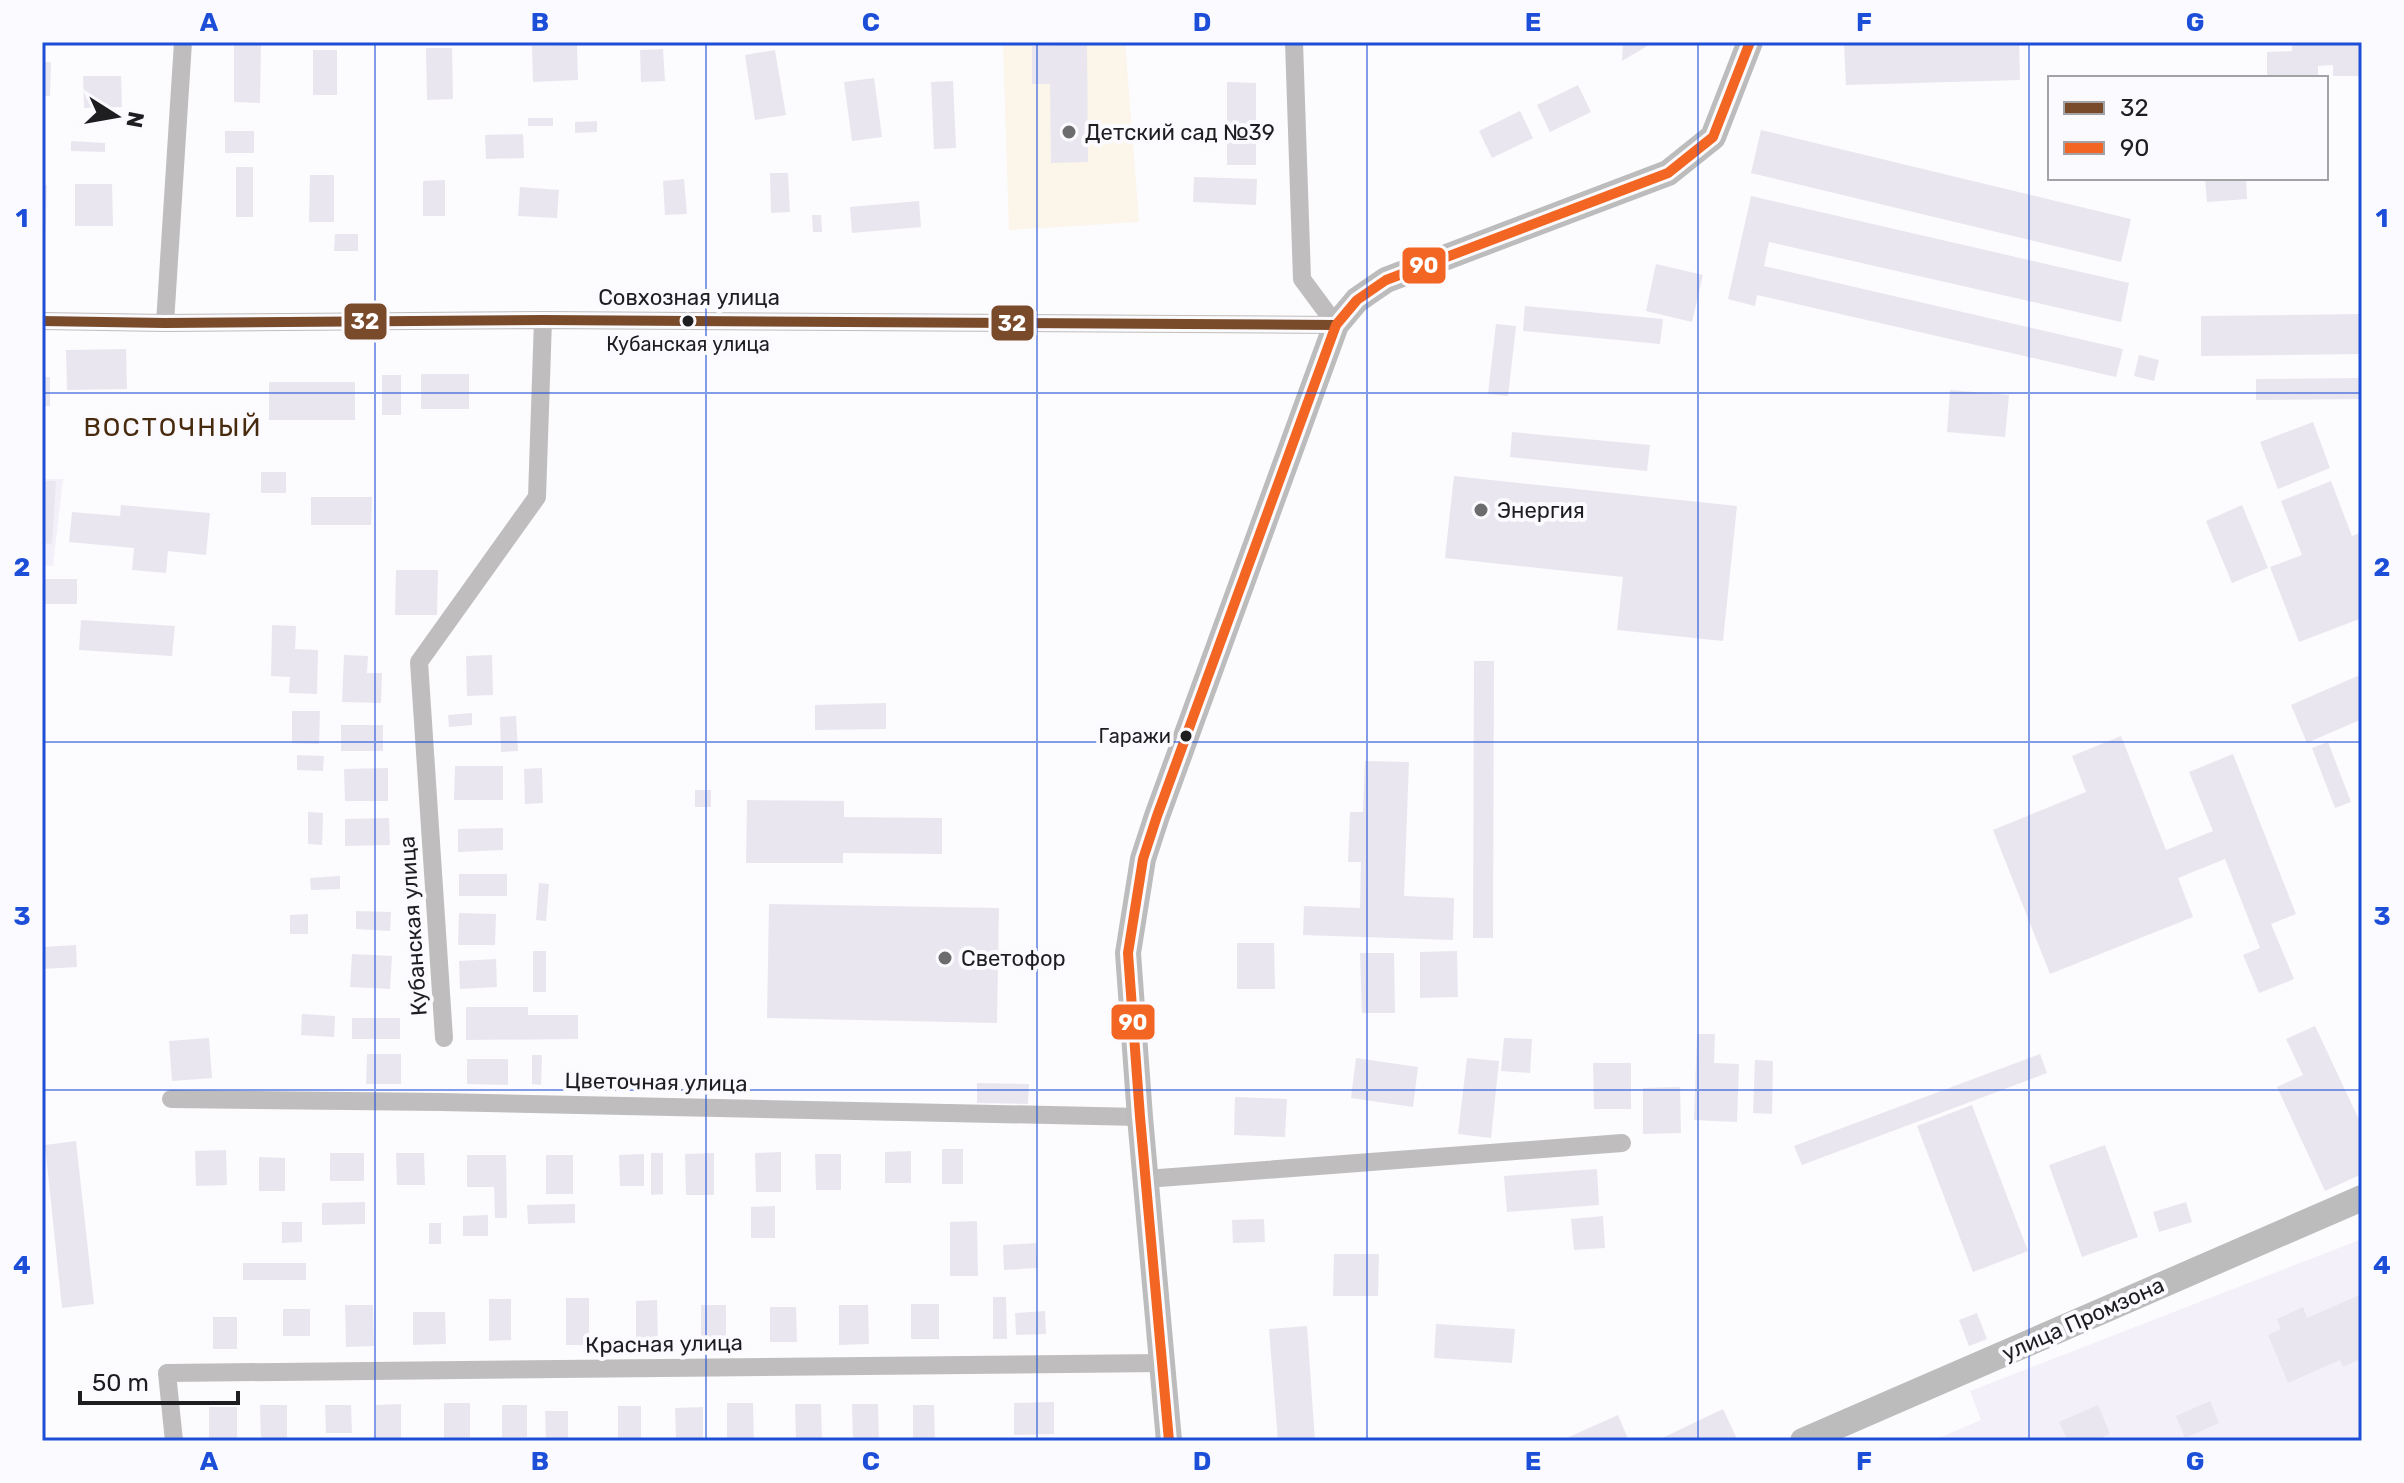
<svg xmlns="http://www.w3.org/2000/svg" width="2404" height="1483" font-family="Rubik,sans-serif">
	<rect width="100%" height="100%" fill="#fcfbfd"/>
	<path fill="#f3f0f9" d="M42,479H63L53,566L42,565Z
		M2362,1239V1441H1931L1981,1420L1970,1391Z"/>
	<path fill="#fbf5ea" d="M1003,42H1125L1139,222L1009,230Z"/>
	<path fill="#eae6f0" d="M234,42H261L260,103L234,102Z
		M1623,42H1654L1622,61Z
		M1844,42H2019L2020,80L1846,85Z
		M2292,42H2362V76H2333V65L2318,66V78H2267V52L2292,51Z
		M577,45L578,80L533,82L532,46Z
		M1087,45L1088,162L1051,163L1050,84H1032V46Z
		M426,48H452L453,99L427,100Z
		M663,49L665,81L641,82L640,50Z
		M313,50H337V95H313Z
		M775,50L786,115L755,120L745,55Z
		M42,62H51L50,96H42Z
		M83,76H121L122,107L84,108Z
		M874,78L882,137L852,141L844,82Z
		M953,81L956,148L934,149L931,82Z
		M1227,82L1256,83V165H1227Z
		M1578,85L1591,112L1550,132L1537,105Z
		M1520,111L1533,138L1492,158L1479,131Z
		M528,118H553V126H528Z
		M597,121V132L575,133V122Z
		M1761,130L2131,219L2121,262L1751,173Z
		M225,131H254V153H225Z
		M523,134L524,158L486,159L485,135Z
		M71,141L105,143V152L71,151Z
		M236,167H253V217H236Z
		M770,173H788L790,212L771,213Z
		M310,175H334V222H309Z
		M1194,177L1257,179L1256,205L1193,202Z
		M2205,178H2246L2247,199L2207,202Z
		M684,179L687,214L665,215L663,181Z
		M445,180V216H423V181Z
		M75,184H112L113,226H75Z
		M42,185H47L45,241H42Z
		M520,187L559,190L557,218L518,216Z
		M1751,196L2129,283L2121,322L1769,242L1764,266L2123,349L2116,377L1757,295L1755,306L1728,299Z
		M919,201L921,227L852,233L850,207Z
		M812,215H821L822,232H813Z
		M335,234H358V251H334Z
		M1656,264L1703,275L1692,322L1646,311Z
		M1525,306L1663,319L1660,344L1523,331Z
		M2362,314V354L2201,356V316Z
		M1496,324L1516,326L1508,396L1488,394Z
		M126,349L127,389L67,390L66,350Z
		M2139,355L2159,360L2154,381L2134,376Z
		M421,374H469V409H421Z
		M382,375H401V415H382Z
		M42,377H50V406H42Z
		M2362,378V399L2256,400V379Z
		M269,382H355V420H269Z
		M1950,390L2009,395L2005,437L1947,432Z
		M2313,422L2330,468L2278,489L2260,442Z
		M1512,432L1650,445L1647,471L1510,457Z
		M261,472H286V493H261Z
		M1454,476L1737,506L1723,641L1617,630L1623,577L1445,558Z
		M42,481H56L52,544L42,543Z
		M2331,481L2352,536L2362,532V618L2299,642L2270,567L2302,555L2281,501Z
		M311,497H372L371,525H311Z
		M121,505L210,513L206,555L168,551L166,573L132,570L134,548L69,542L72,512L120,516Z
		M2242,505L2268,568L2232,583L2206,521Z
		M396,570H438L437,615H395Z
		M42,579H77V604H42Z
		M81,620L175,626L172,656L79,650Z
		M272,625L296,626L295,649L318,650L317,694L289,693L290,677L271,676Z
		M344,655L368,656L367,673H382L381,703L342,702Z
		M492,655L493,695L467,696L466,656Z
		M1474,661H1494L1493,938H1473Z
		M2362,674V719L2307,743L2291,705Z
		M886,703V729L815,730V705Z
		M292,711H320L319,744L292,743Z
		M472,713V725L449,727L448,715Z
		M516,716L518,751L501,752L500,717Z
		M341,725H383V751H341Z
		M2121,736L2166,850L2213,831L2189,772L2233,754L2296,914L2271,924L2294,979L2259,993L2243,955L2260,948L2225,859L2178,878L2193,917L2050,974L1993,830L2086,792L2072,756Z
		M2328,742L2351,802L2335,808L2312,748Z
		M297,755L324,756L323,771L297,770Z
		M1365,761L1409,762L1404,896L1454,898L1453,940L1303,935L1304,906L1360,908L1361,862H1348L1350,812H1363Z
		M455,766H503V800H454Z
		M388,768V801H345L344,769Z
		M542,768L543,803L525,804L524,769Z
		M695,790H711V807H695Z
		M747,800L844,801V817L942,818V854L843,853V863H746Z
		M308,812L323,813L322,845L308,844Z
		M389,818L390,845L345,846V819Z
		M503,828V850L458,852V829Z
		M459,874H507V896H459Z
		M340,876V889L311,890L310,878Z
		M539,883L549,884L546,921L536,920Z
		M769,904L999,908L997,1023L767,1018Z
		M356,911L391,912L390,931L356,929Z
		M459,913L496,914L495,945H458Z
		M308,914V934H290V915Z
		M1237,943H1274L1275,989H1237Z
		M76,945L77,967L42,969V947Z
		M533,951H546V992H533Z
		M1457,951L1458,997L1420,998V952Z
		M1360,953H1394L1395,1013H1362Z
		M352,954L392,956L390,989L350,987Z
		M496,959L497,987L460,989L459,961Z
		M466,1007H528V1015H578V1039L466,1040Z
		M302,1014L335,1016L334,1037L301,1035Z
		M352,1018H400V1039H352Z
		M2315,1026L2362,1126V1174L2325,1191L2277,1087L2303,1075L2286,1039Z
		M1697,1034H1715L1714,1063L1739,1064L1737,1122L1694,1120Z
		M209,1038L212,1078L172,1081L169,1041Z
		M1504,1038L1532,1039L1530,1073L1501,1071Z
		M367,1054H401V1084H366Z
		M2040,1054L2047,1073L1802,1165L1794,1146Z
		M532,1055H542L541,1085L532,1084Z
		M1356,1058L1418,1067L1413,1107L1351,1098Z
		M1467,1058L1499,1061L1491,1138L1458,1134Z
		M467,1059H508V1085L467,1084Z
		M1755,1060L1773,1061L1772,1114L1753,1113Z
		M1593,1063H1631V1109H1594Z
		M977,1083L1029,1084L1028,1104L977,1103Z
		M1680,1087L1681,1133L1643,1134V1088Z
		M1235,1097L1287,1099L1285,1137L1234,1135Z
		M1972,1105L2028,1251L1973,1272L1917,1126Z
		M76,1141L94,1304L62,1308L45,1145Z
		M2105,1145L2138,1237L2082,1257L2049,1165Z
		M942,1149H963V1184H942Z
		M226,1150L227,1185L196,1186L195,1151Z
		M911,1151V1183H885V1152Z
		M781,1152V1192H756L755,1153Z
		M330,1153H364V1181H330Z
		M396,1153H424L425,1185H397Z
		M651,1153H663V1194L651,1195Z
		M714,1153V1195H686L685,1154Z
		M644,1154V1186H620L619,1155Z
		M815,1154H841V1190H816Z
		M467,1155H506L507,1218H495L494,1187H467Z
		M546,1155H573V1194H546Z
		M259,1157L285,1158V1191H259Z
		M1597,1169L1599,1205L1507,1212L1504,1176Z
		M365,1202V1224L322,1225V1203Z
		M2186,1202L2192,1222L2159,1232L2153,1212Z
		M575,1204V1223L528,1224L527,1205Z
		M775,1206V1238H751V1207Z
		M488,1215V1236H463V1216Z
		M1603,1216L1605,1248L1574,1250L1571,1219Z
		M1264,1219L1265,1242L1233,1243L1232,1220Z
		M977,1221L978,1276H950V1222Z
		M282,1222H302V1242L282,1243Z
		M429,1223H441V1244H429Z
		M1036,1243L1037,1268L1004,1270L1003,1245Z
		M1334,1254H1379L1378,1296H1333Z
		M243,1263H306V1280H243Z
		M2362,1294V1358L2343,1367L2340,1360L2288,1383L2268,1335L2281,1329L2277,1319L2303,1307L2307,1318Z
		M993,1297H1006L1007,1339H993Z
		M566,1298H589V1345H566Z
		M489,1299H511V1340L489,1341Z
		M657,1300L658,1342L636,1343V1301Z
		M911,1304H939V1339H911Z
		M345,1305H373L374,1346L346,1347Z
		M701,1305H726V1346L701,1347Z
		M839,1305H868L869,1344L839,1345Z
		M770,1307H796L797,1342H770Z
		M283,1309H310V1336H283Z
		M1045,1311L1046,1334L1016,1335L1015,1313Z
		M413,1312H445L446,1344L413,1345Z
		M1977,1313L1987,1339L1969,1346L1959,1320Z
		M213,1317H237V1349H213Z
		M1436,1324L1515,1329L1512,1363L1434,1358Z
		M1307,1326L1315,1441H1278L1269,1329Z
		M2210,1401L2219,1423L2185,1438L2176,1416Z
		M1054,1402V1434L1014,1435V1403Z
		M444,1403H470V1441H444Z
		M727,1403H753L754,1441H727Z
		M401,1404V1440L376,1441V1405Z
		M795,1404H821L822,1439H796Z
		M852,1404H878L879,1441H853Z
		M260,1405H287V1441H261Z
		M325,1405H351L352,1433H326Z
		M502,1405H527V1437H502Z
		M913,1405H934L935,1441H913Z
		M2098,1405L2110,1434L2095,1441H2068L2059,1422Z
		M618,1406H641V1441H618Z
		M209,1407H237V1441H209Z
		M703,1407V1439H676L675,1408Z
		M1723,1409L1738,1441H1656Z
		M545,1411H568V1438L546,1439Z
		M1618,1415L1629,1441H1560Z"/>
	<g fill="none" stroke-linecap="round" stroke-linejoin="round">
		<path stroke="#bfbdbd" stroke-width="18" d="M1294,42L1302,279L1336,325
			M42,321L165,323L543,320L1336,325
			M165,323L183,42
			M444,1038L419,662L537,497L543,320
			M171,1099L441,1102L1140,1117
			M1146,1179L1622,1143
			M174,1441L167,1373L1162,1363"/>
		<path stroke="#bdbcbd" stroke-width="26" d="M1169,1441L1140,1117L1128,953L1143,859L1157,816L1336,325L1357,300L1386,280L1668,173L1713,137L1750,42
			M1803,1441L2362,1198"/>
		<defs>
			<path id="bus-1" d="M42,321L165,323L543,320L1336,325"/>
			<path id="bus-2" d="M1169,1441L1140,1117L1128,953L1143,859L1157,816L1336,325L1357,300L1386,280L1668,173L1713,137L1750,42"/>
		</defs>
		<use href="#bus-1" stroke="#fbfafe" stroke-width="16"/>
		<use href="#bus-2" stroke="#fbfafe" stroke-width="16"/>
		<use href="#bus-1" stroke="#7a4b2a" stroke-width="10"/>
		<use href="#bus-2" stroke="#f26522" stroke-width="10"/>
	</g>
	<path fill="none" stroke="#1d4ed8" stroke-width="2" stroke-opacity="0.55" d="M375,42V1441M706,42V1441M1037,42V1441M1367,42V1441M1698,42V1441M2029,42V1441M42,393H2362M42,742H2362M42,1090H2362"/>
	<g fill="#6c6b6d" stroke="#fbfafe" stroke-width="3">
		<circle cx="1069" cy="132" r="8"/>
		<circle cx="1481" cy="510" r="8"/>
		<circle cx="945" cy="958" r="8"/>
	</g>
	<g fill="#1e1d1f" stroke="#fbfafe" stroke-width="3">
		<circle cx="688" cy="321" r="7"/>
		<circle cx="1186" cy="736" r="7"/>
	</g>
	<g text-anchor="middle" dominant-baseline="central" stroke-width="8" stroke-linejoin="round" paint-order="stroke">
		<g font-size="20" fill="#1e1d1f" stroke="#fbfafe">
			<text x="688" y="344">Кубанская улица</text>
			<text x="1171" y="736" text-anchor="end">Гаражи</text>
		</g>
		<g font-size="22" fill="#1e1d1f" stroke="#fbfafe" text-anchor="start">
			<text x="1085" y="132">Детский сад №39</text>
			<text x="1497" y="510">Энергия</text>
			<text x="961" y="958">Светофор</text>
		</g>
		<g font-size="22" fill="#1e1d1f" stroke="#fbfafe">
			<text x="689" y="297">Совхозная улица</text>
			<text transform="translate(413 926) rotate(-94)">Кубанская улица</text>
			<text transform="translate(656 1082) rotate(1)">Цветочная улица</text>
			<text transform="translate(2083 1319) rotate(-24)">улица Промзона</text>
			<text transform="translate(664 1344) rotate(-1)">Красная улица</text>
		</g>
		<g font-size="26" letter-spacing="2" fill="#482b0e" stroke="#fbfafe">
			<text x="173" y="427">ВОСТОЧНЫЙ</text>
		</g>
	</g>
	<g stroke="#fbfafe" stroke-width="3">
		<rect x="1401" y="246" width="46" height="39" rx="8" fill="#f26522"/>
		<rect x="343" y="302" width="45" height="39" rx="8" fill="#7a4b2a"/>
		<rect x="990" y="304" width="45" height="38" rx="8" fill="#7a4b2a"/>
		<rect x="1110" y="1003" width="46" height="38" rx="8" fill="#f26522"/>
	</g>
	<g font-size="22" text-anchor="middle" font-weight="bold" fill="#fff">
		<text x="1424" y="273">90</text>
		<text x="365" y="329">32</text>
		<text x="1012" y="331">32</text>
		<text x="1133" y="1030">90</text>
	</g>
	<rect width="2404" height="1483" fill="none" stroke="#fbfafe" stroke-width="88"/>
	<rect x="2048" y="76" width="280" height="104" fill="#fbfafe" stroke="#a3a2a5" stroke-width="2"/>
	<rect x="2064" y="102" width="40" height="12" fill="#7a4b2a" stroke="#a3a2a5" stroke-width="2"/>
	<text x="2120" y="116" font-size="24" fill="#1e1d1f">32</text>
	<rect x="2064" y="142" width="40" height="12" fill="#f26522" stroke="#a3a2a5" stroke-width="2"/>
	<text x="2120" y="156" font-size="24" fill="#1e1d1f">90</text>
	<g transform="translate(116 116) rotate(101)" stroke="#fbfafe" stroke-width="6" paint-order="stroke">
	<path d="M0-6L14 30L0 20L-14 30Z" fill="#1e1d1f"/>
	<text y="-12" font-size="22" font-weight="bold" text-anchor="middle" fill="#1e1d1f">N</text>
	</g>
	<path d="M80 1391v12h158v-12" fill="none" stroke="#1e1d1f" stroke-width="4"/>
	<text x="92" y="1391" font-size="24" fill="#1e1d1f" stroke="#fbfafe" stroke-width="6" paint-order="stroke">50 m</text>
	<rect x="44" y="44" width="2316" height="1395" fill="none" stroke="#1d4ed8" stroke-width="3"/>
	<g font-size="26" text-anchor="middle" font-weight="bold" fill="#1d4ed8">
		<text x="209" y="31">A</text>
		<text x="540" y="31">B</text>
		<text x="871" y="31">C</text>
		<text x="1202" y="31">D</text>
		<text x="1533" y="31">E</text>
		<text x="1864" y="31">F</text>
		<text x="2195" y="31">G</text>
		<text x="22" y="227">1</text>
		<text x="2382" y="227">1</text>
		<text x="22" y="576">2</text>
		<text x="2382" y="576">2</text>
		<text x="22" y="925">3</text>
		<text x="2382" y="925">3</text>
		<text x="22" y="1274">4</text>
		<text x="2382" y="1274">4</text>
		<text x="209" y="1470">A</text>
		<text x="540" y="1470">B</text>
		<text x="871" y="1470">C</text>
		<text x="1202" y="1470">D</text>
		<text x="1533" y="1470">E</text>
		<text x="1864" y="1470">F</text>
		<text x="2195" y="1470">G</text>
	</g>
</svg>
